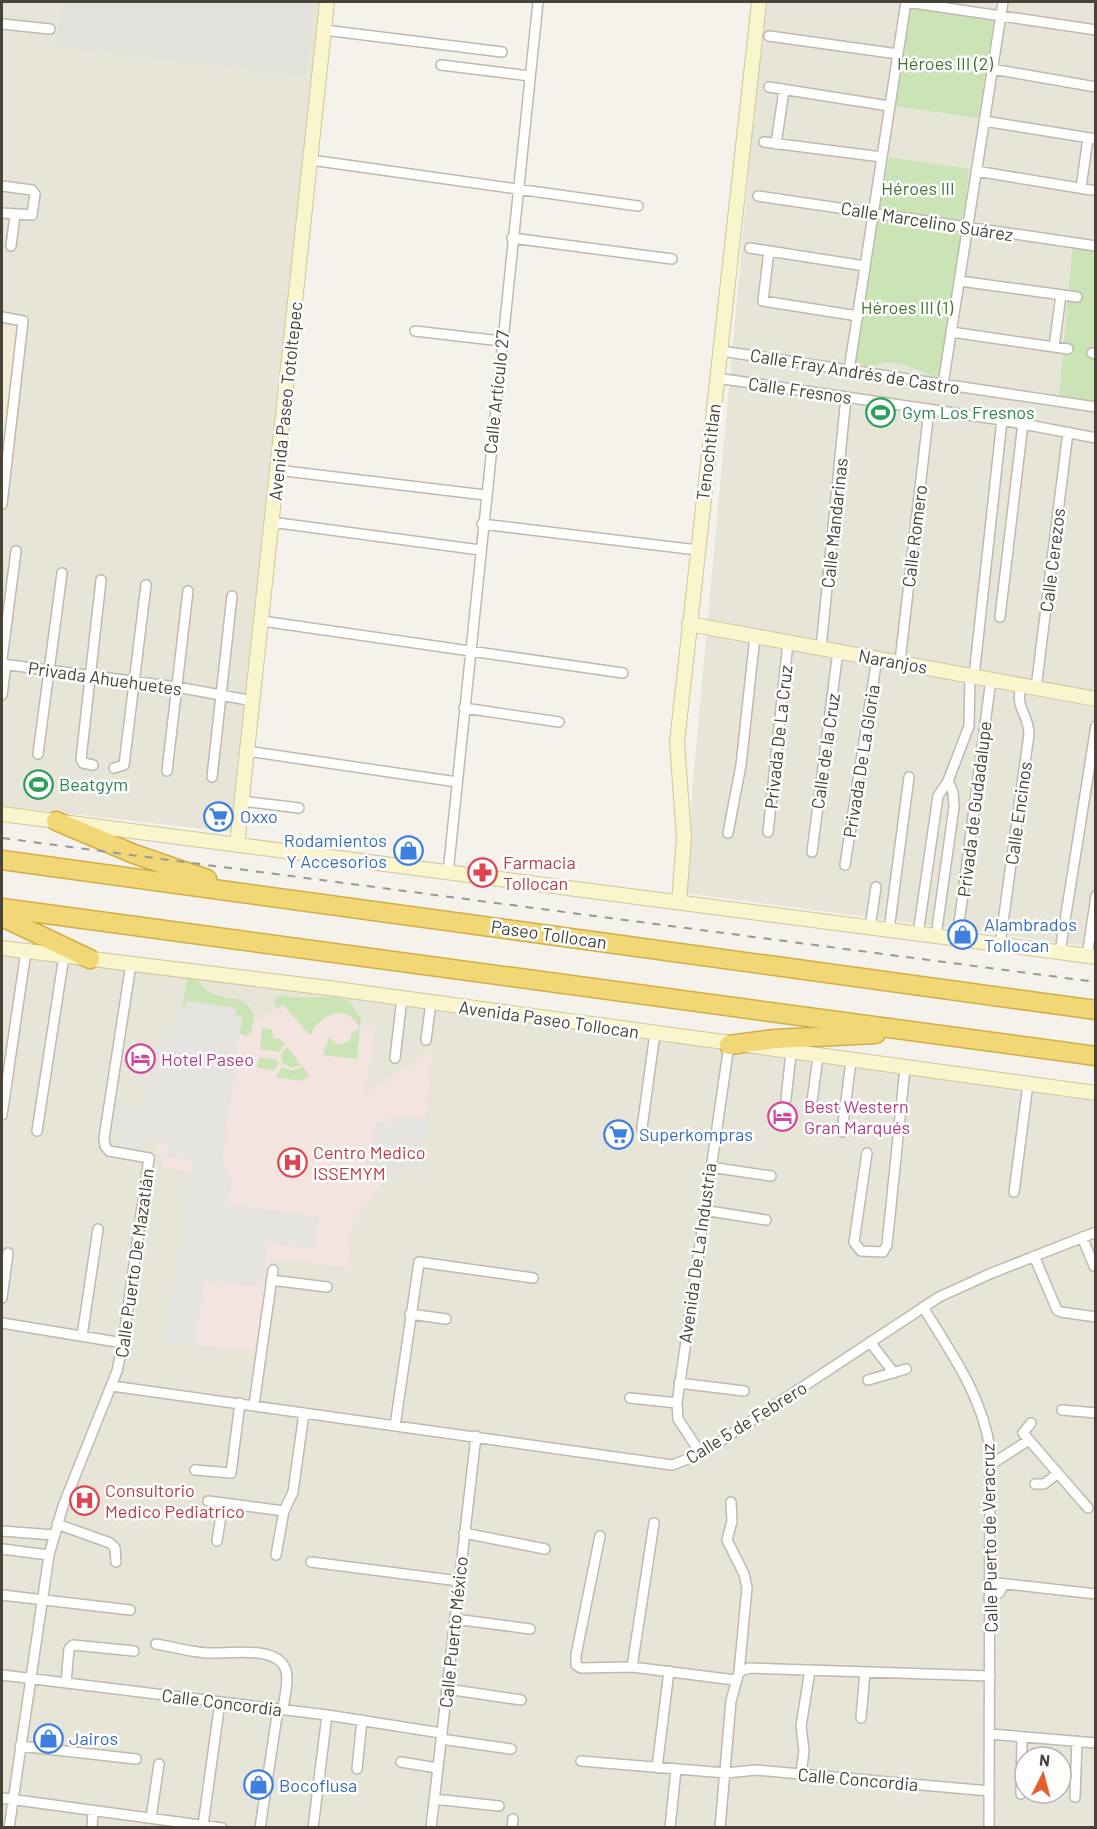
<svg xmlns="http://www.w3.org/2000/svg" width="1097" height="1829" font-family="Barlow,sans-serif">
	<rect width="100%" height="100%" fill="#f4f2ea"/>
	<path fill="#e7e4d8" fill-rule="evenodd" d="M2,2H321L240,833L2,806Z
		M764,2H1095V947L683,893Z
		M2,948L1095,1094V1827L2,1828ZM1025,1757H1061V1793H1025Z"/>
	<path fill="#f3ebd7" d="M2,324L22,327L2,471Z"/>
	<path fill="#e3e1db" d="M62,2H314L306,75L57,46Z"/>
	<path fill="#f3e4df" d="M187,978L199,979L212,993L241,999L252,1011L254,1018L263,1019L277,1008L274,1002L279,995L311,999L322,996L349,1001L361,1018L359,1024L375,1026L365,1095L433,1050L420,1172L409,1169L388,1176L353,1221L347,1268L270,1259L256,1352L165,1342L192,1172L162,1168L163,1155L156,1154Z"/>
	<path fill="#cae4b6" d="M910,8L994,20L978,118L896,106Z
		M889,157L969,169L963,221L880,209Z
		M877,219L961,231L939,377C917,373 896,354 873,367L855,364Z
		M1073,243L1095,246V403L1059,398Z
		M188,976C200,977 201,987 210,992C229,1003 242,990 254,1015L251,1034L244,1036L240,1033L242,1016L235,1015L236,1009L186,1001L185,1008H182Z
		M281,995C303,1002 327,992 349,1001L361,1018L357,1059L322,1055L330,1036L334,1042L341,1045L350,1040L352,1032L360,1029C347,1001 319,1014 310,1036L283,1004L277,1008L275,1006V998Z
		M262,1028L271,1029L274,1039H280L285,1044L279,1052L260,1049Z
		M287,1047L301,1065L291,1068L282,1062L281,1054Z
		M259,1057L278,1060L279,1064L273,1070L257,1068Z
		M282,1067L292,1071L303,1067L309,1075L301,1081L276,1077Z"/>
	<path fill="#e5e4e1" d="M186,1001L236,1008L235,1015L242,1016L222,1160L231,1178L229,1205L319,1217L315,1249L268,1243L264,1279L253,1286L204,1280L195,1345L165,1342L194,1160L167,1156L169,1145L157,1143L182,1008H185Z
		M165,1032L173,1033L153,1141L144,1140L142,1151L119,1147L122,1129L113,1128L118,1103L133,1105L132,1113L144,1115L158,1041Z
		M390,1116L426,1119L420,1172L409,1169L388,1176L370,1175L376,1122L389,1124Z"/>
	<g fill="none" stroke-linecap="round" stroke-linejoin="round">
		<defs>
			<path id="street" d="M907,2L1096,30
				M2,24L50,29
				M324,30L502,52
				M769,36L898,54
				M441,65L530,76
				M992,69L1096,87
				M769,87L889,106
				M984,121L1096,139
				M764,142L882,157
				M776,144L784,90
				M311,160L638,206
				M976,171L1091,190
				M2,186L32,190L35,194L32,215L2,213
				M1081,188L1088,138
				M758,196L1096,246
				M512,238L672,259
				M11,246L15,215
				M750,248L865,266
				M769,251L763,301L858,316
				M960,281L1077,297
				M2,317L23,321L2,504
				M415,331L501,341
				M951,332L1068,349
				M1054,347L1061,295
				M721,351L1096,407
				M1092,353L1096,354
				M849,370L906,2
				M717,378L1002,420L1096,438
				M943,384L1003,2
				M277,470L485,495
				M271,522L480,550
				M482,524L697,550
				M1000,617L1023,423
				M262,621L623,673
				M821,648L846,397
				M2,659L16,551
				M900,661L929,410
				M2,664L177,687L253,701
				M974,676L1002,420
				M1036,688L1068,432
				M2,695L6,664
				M464,708L559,722
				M247,751L457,782
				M38,754L62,573
				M93,765L83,763L81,759L101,580
				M114,768L124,765L146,585
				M167,771L188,591
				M212,777L232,596
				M242,801L299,808
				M768,832L788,642
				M728,833L741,765L755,636
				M812,852L838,651
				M845,865L877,658
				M448,873L538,2
				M870,927L876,887
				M889,930L909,777
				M918,934L938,796L948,781L969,726L970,676
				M936,936L954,807L953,792L948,781
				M957,939L991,679
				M1000,944L1029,734C1028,711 1015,711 1021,685
				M1060,952L1096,726
				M1087,956L1096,896
				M426,1040L431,1002
				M395,1058L402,998
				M786,1099L791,1053
				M812,1101L818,1057
				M2,1115L26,951
				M642,1128L655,1033
				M37,1131L64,956
				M842,1132L851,1061
				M867,1153L854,1242L861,1251L883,1252L887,1245L905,1068
				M710,1167L771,1176
				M1014,1192L1028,1084
				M703,1210L766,1220
				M1082,1237L1094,1266
				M1034,1256L1057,1310L1061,1312L1096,1317
				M271,1280L327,1287
				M2,1298L8,1253
				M923,1307C951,1353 982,1395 990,1449L989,1828
				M410,1314L446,1319
				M2,1323L123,1343
				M82,1336L98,1229
				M870,1342L894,1373
				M868,1380L906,1369
				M679,1383L744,1391
				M112,1386L672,1465L701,1454L939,1297L992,1273L1096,1232
				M630,1398L677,1403
				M254,1405L273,1270
				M1062,1410L1096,1413
				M1031,1423L1023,1433L1088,1508
				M395,1426L419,1262L533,1278
				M701,1454L678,1419L677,1403L729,1045
				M990,1465L1029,1440
				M195,1470L231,1473L240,1403
				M1035,1484H1044L1057,1474
				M208,1501L284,1511
				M731,1502L732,1521L727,1540L744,1574L747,1588L739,1672
				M57,1524L110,1543L115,1548L116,1562
				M2,1531L54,1535
				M464,1533L545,1549
				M600,1536L576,1655V1665L581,1668L632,1667L735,1680
				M217,1541L223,1503
				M2,1549L49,1555
				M276,1555L284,1511L293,1492L304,1413
				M311,1562L459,1581
				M989,1582L1096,1594
				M2,1595L130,1610
				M989,1598L999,1593L1004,1584
				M455,1619L530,1629
				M156,1644C173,1647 190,1652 207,1653C227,1654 275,1645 285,1668C290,1679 284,1698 283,1709
				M632,1667L654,1523
				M2,1675L327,1715L441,1733
				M66,1683L69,1649L73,1645L134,1651
				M447,1689L521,1700
				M861,1718L865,1672
				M990,1734L1096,1743
				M441,1739L511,1749
				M20,1746L136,1759
				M581,1761L726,1773L756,1770L989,1791
				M401,1762L437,1768
				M657,1768L669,1671
				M357,1769L362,1720
				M801,1773L804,1751L801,1726L810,1670
				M1021,1794L1022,1737
				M1075,1797L1077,1741
				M2,1798L222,1828
				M434,1799L499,1806
				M151,1818L159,1764
				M203,1825L220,1702
				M9,1828L49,1555L63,1506L117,1371L123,1343L149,1158L109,1151L105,1146L104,1138L131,964
				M92,1828L93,1811
				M260,1828L278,1709
				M313,1828L327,1715
				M431,1828L476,1436
				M512,1828L513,1819
				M670,1828L676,1769
				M720,1828L731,1701L739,1672L749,1668L990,1676"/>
			<path id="secondary" d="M689,624L1096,699
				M2,814L1096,957
				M237,845L327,2
				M679,902L684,838L677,742L759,2
				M2,948L329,988L1096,1093"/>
			<path id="highway" d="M56,821L134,854L207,879
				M2,860L1096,1010
				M2,908L1096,1056
				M2,917L90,959
				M729,1045L775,1039L876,1034"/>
		</defs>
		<use href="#street" stroke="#bebaad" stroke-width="12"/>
		<use href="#secondary" stroke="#cfc89d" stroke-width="16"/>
		<use href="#highway" stroke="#d0ae47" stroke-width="21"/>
		<use href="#street" stroke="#fff" stroke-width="9"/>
		<use href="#secondary" stroke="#faf5cd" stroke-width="14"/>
		<use href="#highway" stroke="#f2d777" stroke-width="18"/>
		<path stroke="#989898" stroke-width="2" stroke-dasharray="8 8" stroke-linecap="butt" d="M2,838L1096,982"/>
	</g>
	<defs>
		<symbol id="stadium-ring" viewBox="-11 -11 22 22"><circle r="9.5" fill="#fff" stroke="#2e9e5b" stroke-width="1.5"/><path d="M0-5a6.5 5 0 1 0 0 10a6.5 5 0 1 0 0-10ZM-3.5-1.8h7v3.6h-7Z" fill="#2e9e5b"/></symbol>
		<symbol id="supermarket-ring" viewBox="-11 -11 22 22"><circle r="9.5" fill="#fff" stroke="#3f7fe0" stroke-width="1.5"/><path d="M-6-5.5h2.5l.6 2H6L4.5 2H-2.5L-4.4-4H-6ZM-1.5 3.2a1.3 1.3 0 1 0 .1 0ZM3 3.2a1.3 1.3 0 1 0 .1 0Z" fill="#3f7fe0"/></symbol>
		<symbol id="shop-ring" viewBox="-11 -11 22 22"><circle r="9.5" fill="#fff" stroke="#3f7fe0" stroke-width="1.5"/><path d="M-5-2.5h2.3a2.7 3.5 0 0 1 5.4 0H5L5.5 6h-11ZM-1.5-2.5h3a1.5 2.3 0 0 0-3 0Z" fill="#3f7fe0"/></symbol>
		<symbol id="pharmacy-ring" viewBox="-11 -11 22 22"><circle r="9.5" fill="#fff" stroke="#e0444e" stroke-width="1.5"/><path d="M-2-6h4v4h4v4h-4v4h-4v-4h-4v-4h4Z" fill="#e0444e"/></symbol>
		<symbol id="hotel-ring" viewBox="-11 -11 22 22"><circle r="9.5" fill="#fff" stroke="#d1479c" stroke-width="1.5"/><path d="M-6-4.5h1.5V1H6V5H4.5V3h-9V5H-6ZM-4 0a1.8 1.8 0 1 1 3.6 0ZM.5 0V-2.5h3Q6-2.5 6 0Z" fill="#d1479c"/></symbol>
		<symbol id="hospital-ring" viewBox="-11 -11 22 22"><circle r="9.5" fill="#fff" stroke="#e0444e" stroke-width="1.5"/><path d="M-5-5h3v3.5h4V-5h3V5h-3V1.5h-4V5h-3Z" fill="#e0444e"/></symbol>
	</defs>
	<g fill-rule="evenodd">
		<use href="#stadium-ring" x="864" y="396" width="33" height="33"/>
		<use href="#stadium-ring" x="22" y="768" width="33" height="33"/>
		<use href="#supermarket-ring" x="202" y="800" width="33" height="33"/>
		<use href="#shop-ring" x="392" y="834" width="33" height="33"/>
		<use href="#pharmacy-ring" x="466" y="856" width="33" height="33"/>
		<use href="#shop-ring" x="946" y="918" width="33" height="33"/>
		<use href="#hotel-ring" x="124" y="1042" width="33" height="33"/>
		<use href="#hotel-ring" x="766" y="1100" width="33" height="33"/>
		<use href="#supermarket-ring" x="602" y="1118" width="33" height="33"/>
		<use href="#hospital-ring" x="276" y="1146" width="33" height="33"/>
		<use href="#hospital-ring" x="68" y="1484" width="33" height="33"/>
		<use href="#shop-ring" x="32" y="1722" width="33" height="33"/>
		<use href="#shop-ring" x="242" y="1768" width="33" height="33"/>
	</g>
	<g text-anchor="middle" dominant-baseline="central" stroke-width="5" stroke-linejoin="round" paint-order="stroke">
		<g font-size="18" fill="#427430" stroke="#fff">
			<text x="945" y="63">Héroes III (2)</text>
			<text x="918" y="188">Héroes III</text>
			<text x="907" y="307">Héroes III (1)</text>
		</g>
		<g font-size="18" fill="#474339" stroke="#fff">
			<text transform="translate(927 221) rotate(9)">Calle Marcelino Suárez</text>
			<text transform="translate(855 371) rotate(9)">Calle Fray Andrés de Castro</text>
			<text transform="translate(800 390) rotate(8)">Calle Fresnos</text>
			<text transform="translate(496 392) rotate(-84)">Calle Artículo 27</text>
			<text transform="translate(285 401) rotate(-84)">Avenida Paseo Totoltepec</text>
			<text transform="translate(708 452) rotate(-83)">Tenochtitlan</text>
			<text transform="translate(834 523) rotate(-84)">Calle Mandarinas</text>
			<text transform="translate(914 536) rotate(-83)">Calle Romero</text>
			<text transform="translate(1052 560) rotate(-83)">Calle Cerezos</text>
			<text transform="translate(893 661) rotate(10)">Naranjos</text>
			<text transform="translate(105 678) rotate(8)">Privada Ahuehuetes</text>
			<text transform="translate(778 737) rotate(-84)">Privada De La Cruz</text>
			<text transform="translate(825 751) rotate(-82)">Calle de la Cruz</text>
			<text transform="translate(861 761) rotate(-81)">Privada De La Gloria</text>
			<text transform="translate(974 809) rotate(-83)">Privada de Gudadalupe</text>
			<text transform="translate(1018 813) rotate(-82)">Calle Encinos</text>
			<text transform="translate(549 934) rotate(8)">Paseo Tollocan</text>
			<text transform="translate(549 1019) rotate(8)">Avenida Paseo Tollocan</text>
			<text transform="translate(697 1253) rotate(-82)">Avenida De La Industria</text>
			<text transform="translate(134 1263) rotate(-82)">Calle Puerto De Mazatlán</text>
			<text transform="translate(746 1422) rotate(-32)">Calle 5 de Febrero</text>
			<text transform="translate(989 1538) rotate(-91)">Calle Puerto de Veracruz</text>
			<text transform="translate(453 1632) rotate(-84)">Calle Puerto México</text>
			<text transform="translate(222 1702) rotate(7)">Calle Concordia</text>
			<text transform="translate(858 1779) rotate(5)">Calle Concordia</text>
		</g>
		<g font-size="18" fill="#27864d" stroke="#fff" text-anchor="start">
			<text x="902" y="412">Gym Los Fresnos</text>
			<text x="59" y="784">Beatgym</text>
		</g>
		<g font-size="18" fill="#366cbe" stroke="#fff" text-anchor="start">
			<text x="240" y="816">Oxxo</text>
			<text x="387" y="840" text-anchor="end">Rodamientos<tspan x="387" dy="21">Y Accesorios</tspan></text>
			<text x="984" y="924">Alambrados<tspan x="984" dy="21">Tollocan</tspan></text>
			<text x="639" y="1134">Superkompras</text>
			<text x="69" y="1738">Jairos</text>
			<text x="279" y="1785">Bocoflusa</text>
		</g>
		<g font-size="18" fill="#be3a42" stroke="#fff" text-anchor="start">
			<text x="503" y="862">Farmacia<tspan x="503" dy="21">Tollocan</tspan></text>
			<text x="313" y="1152">Centro Medico<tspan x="313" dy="21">ISSEMYM</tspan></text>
			<text x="105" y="1490">Consultorio<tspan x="105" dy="21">Medico Pediatrico</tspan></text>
		</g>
		<g font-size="18" fill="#b23c85" stroke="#fff" text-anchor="start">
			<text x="161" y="1059">Hotel Paseo</text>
			<text x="804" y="1106">Best Western<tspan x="804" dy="21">Gran Marqués</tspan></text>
		</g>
	</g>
	<rect width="1097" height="1829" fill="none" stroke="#474339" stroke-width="6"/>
	<g transform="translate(1043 1775) rotate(6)"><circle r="28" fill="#ffffff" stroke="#b5b4b0" stroke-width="1.5"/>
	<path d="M0-4.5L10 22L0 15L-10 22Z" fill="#e85f2d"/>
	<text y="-9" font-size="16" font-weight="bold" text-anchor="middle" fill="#474339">N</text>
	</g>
</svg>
